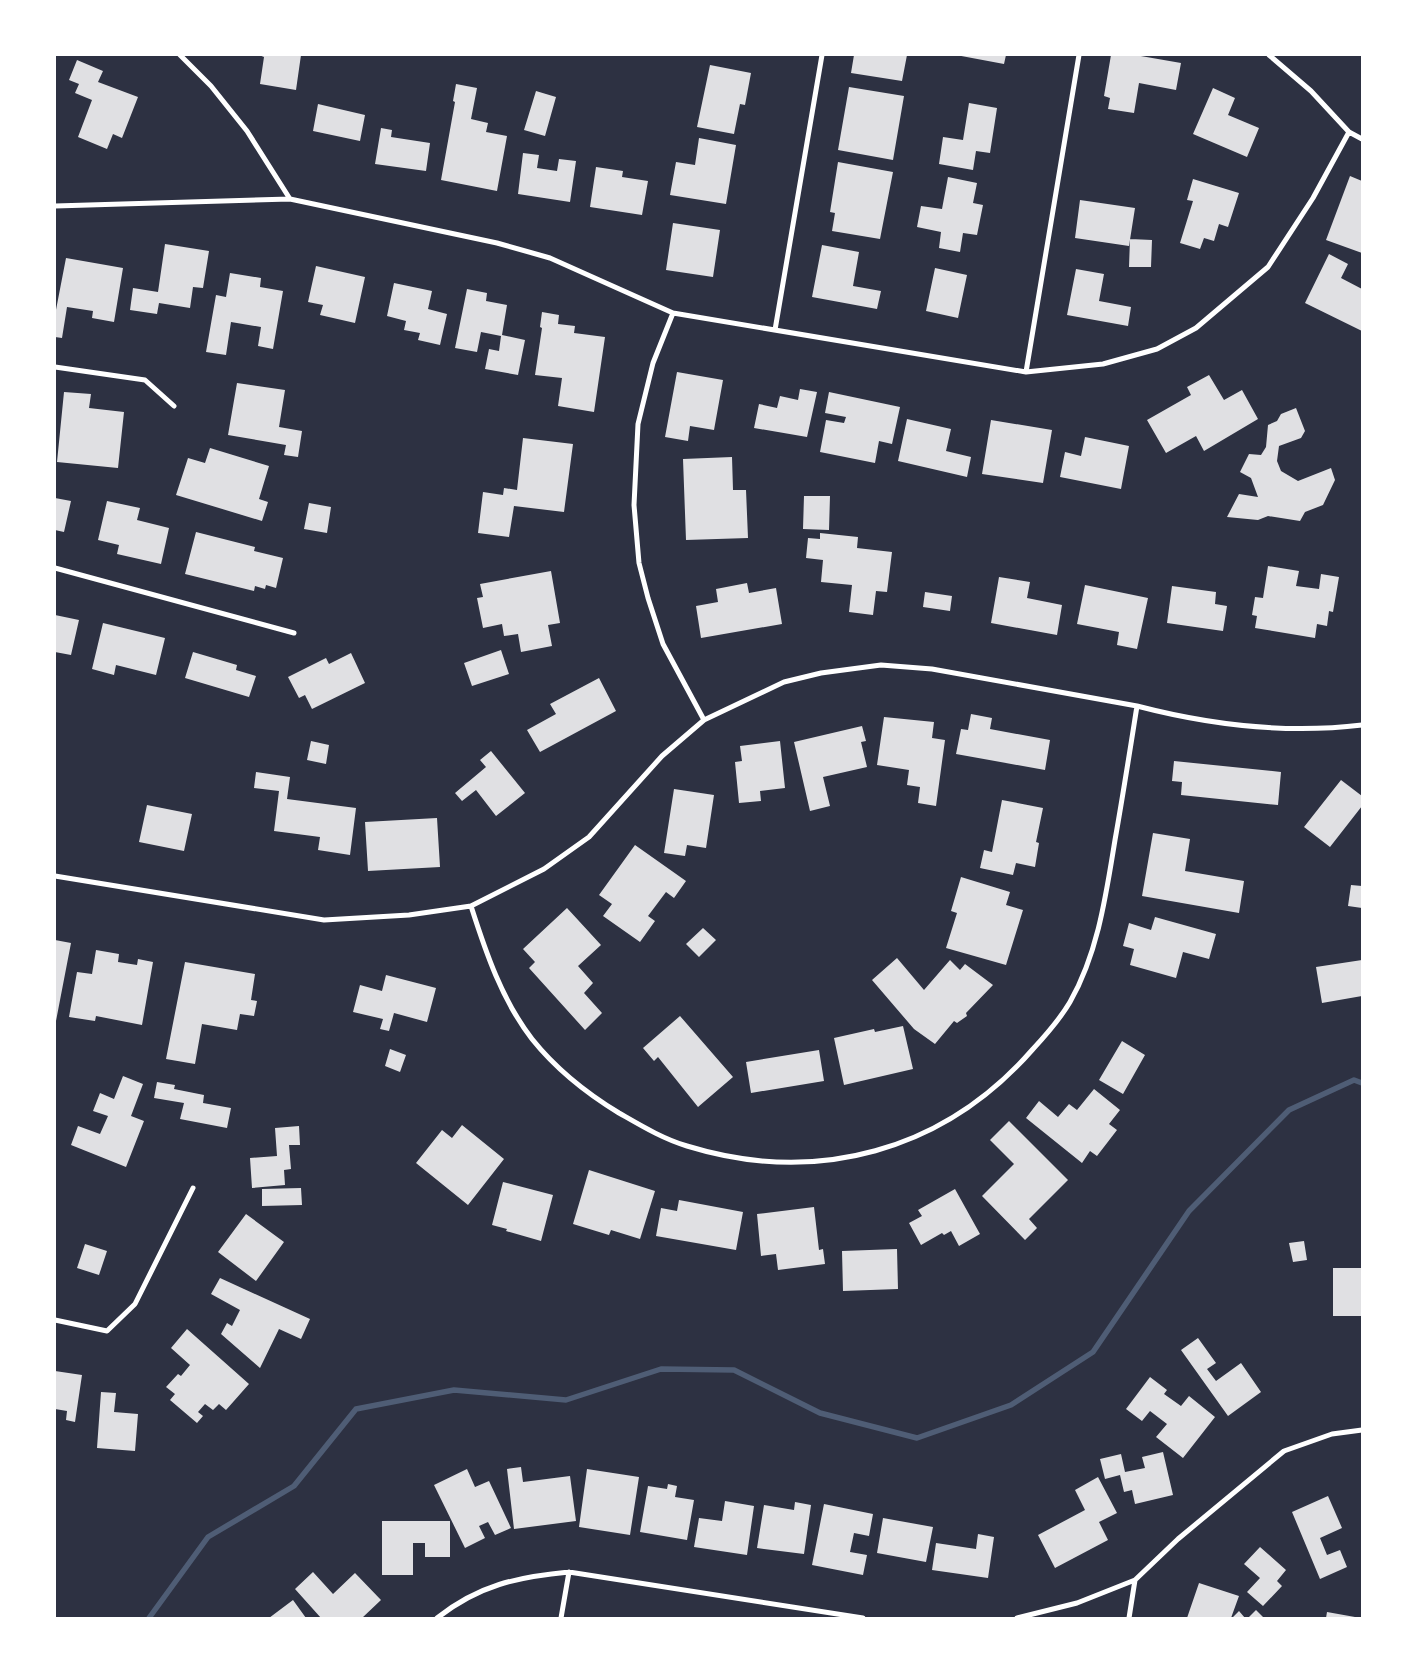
<svg xmlns="http://www.w3.org/2000/svg" width="1417" height="1673" font-family="Cabin,sans-serif">
	<rect width="100%" height="100%" fill="#2d3142"/>
	<g fill="none" stroke-linecap="round" stroke-linejoin="round">
		<path stroke="#4f5d75" stroke-width="5.5" d="M149,1618L208,1537L294,1486L356,1409L454,1390L566,1400L661,1369L734,1370L820,1413L917,1438L1011,1405L1093,1352L1189,1211L1289,1110L1354,1080L1362,1083"/>
	</g>
	<path fill="#e0e0e3" d="M259,55H301L296,90L260,84L264,57Z
		M854,55H907L902,81L851,73Z
		M956,55H1006L1004,64Z
		M1111,55H1135L1181,63L1176,90L1139,83L1134,113L1108,109L1110,98L1104,96Z
		M77,60L103,71L98,82L138,97L122,138L113,134L107,149L78,137L92,100L75,93L79,84L69,80Z
		M710,65L751,73L745,105L740,104L734,134L697,127Z
		M456,84L477,88L471,119L488,123L486,132L507,136L497,191L441,180L455,102L453,101Z
		M849,87L904,96L893,160L838,150Z
		M1213,88L1235,98L1228,115L1259,128L1247,157L1193,134Z
		M536,91L556,97L545,136L524,130Z
		M969,103L997,108L990,153L976,151L973,170L939,164L943,137L963,140Z
		M318,104L365,115L360,141L313,131Z
		M381,128L392,130L391,137L430,143L426,171L375,164Z
		M699,138L736,145L726,204L670,195L676,162L695,165Z
		M523,153L539,155L537,168L557,171L559,159L576,161L570,202L518,194Z
		M838,162L893,172L880,239L832,231L835,213L830,212Z
		M596,167L623,171L622,177L648,181L642,215L590,207Z
		M1350,176L1362,181V253L1326,240Z
		M948,177L977,183L973,203L983,205L977,235L963,233L960,252L939,248L941,232L917,227L921,206L942,209Z
		M1193,179L1239,193L1228,227L1219,224L1214,241L1204,238L1200,249L1180,243L1193,201L1187,200Z
		M1080,200L1135,208L1129,246L1075,238Z
		M673,223L720,230L713,277L666,270Z
		M1130,239L1152,240L1151,267H1129Z
		M165,244L209,251L203,288L193,287L190,308L159,303L157,314L130,310L133,288L158,292Z
		M822,245L859,252L853,286L881,291L877,309L812,297Z
		M1329,254L1348,264L1341,278L1362,289V331L1305,303Z
		M66,258L123,268L114,322L92,318L93,311L67,307L62,338L55,337V315Z
		M316,266L365,277L355,323L320,315L323,305L308,302Z
		M935,268L967,275L958,318L926,311Z
		M1076,269L1104,274L1099,301L1131,307L1128,326L1067,315Z
		M230,273L261,278L260,287L283,291L273,349L258,346L261,327L231,322L226,355L206,352L216,295L226,297Z
		M394,283L432,291L428,309L447,314L440,345L418,340L420,333L404,330L406,321L387,316Z
		M467,289L487,293L486,301L507,305L502,335L525,340L518,375L485,369L489,349L499,351L501,336L481,332L477,352L455,348Z
		M542,312L559,315L558,324L575,326L574,333L605,337L594,412L558,406L562,378L535,375L542,328L540,327Z
		M677,372L723,380L714,430L690,426L688,441L665,437Z
		M1209,375L1224,400L1242,390L1258,419L1204,451L1196,436L1166,453L1147,420L1191,395L1187,387Z
		M237,383L285,390L279,427L302,431L298,457L284,455L286,445L228,435Z
		M800,389L817,392L807,437L754,428L759,404L777,408L780,396L798,400Z
		M64,392L91,394L89,408L124,412L118,468L57,462Z
		M829,392L900,407L892,444L879,441L875,463L820,452L826,420L844,423L846,417L825,413Z
		M1296,408L1305,431L1301,438L1279,446L1277,461L1281,471L1298,481L1331,468L1335,480L1323,505L1305,512L1300,521L1268,516L1258,520L1227,517L1239,494L1258,497L1251,478L1240,472L1249,454L1261,455L1266,447L1268,425L1277,421L1281,414Z
		M907,419L951,429L946,451L971,457L967,477L898,461Z
		M991,420L1052,430L1043,483L982,474Z
		M1085,437L1129,446L1121,489L1060,477L1065,452L1081,456Z
		M523,438L573,444L564,512L514,506L509,537L478,533L483,492L503,495L504,488L517,490Z
		M210,448L269,466L259,499L268,502L262,521L176,495L188,458L205,463Z
		M732,457L733,490H746L748,538L686,540L683,459Z
		M804,496H830L829,530L803,529Z
		M55,498L71,501L64,532L55,530Z
		M107,501L140,508L137,520L169,528L161,564L117,554L119,545L98,540Z
		M309,503L331,507L327,533L304,529Z
		M196,532L255,547L254,551L283,558L276,588L266,585L265,589L255,586L254,591L185,574Z
		M820,533L858,537L857,548L892,552L887,592L876,591L873,615L849,612L852,585L821,582L823,560L806,558L808,538L820,539Z
		M1268,566L1299,571L1296,586L1319,589L1321,574L1339,577L1333,612L1329,611L1327,626L1317,624L1315,638L1255,628L1257,616L1252,615L1255,597L1263,598Z
		M551,571L560,623L548,625L552,646L521,652L518,634L504,636L502,624L483,628L477,598L483,597L480,584Z
		M999,577L1030,582L1027,598L1062,605L1057,635L991,623Z
		M747,583L749,593L776,588L782,624L701,638L696,606L718,602L716,589Z
		M1085,585L1148,598L1137,649L1117,645L1119,632L1077,624Z
		M1172,586L1216,592L1215,604L1227,606L1223,631L1167,623Z
		M925,592L952,596L950,611L923,607Z
		M55,615L79,620L71,655L55,652Z
		M103,623L165,638L156,675L116,665L114,675L92,669Z
		M501,650L509,674L472,686L464,663Z
		M193,652L237,665L236,670L256,676L249,697L185,678Z
		M351,653L365,683L312,709L305,695L299,698L288,677L326,658L329,664Z
		M599,678L616,711L540,752L527,730L556,714L550,704Z
		M971,714L992,718L990,729L1050,740L1045,770L956,754L961,729L968,730Z
		M884,717L934,722L932,738L945,740L936,806L918,803L920,787L907,785L909,770L877,765Z
		M862,726L866,741L861,742L867,767L823,777L830,806L810,811L794,742Z
		M311,741L329,745L326,764L307,760Z
		M780,741L785,788L760,791L761,801L739,803L735,762L742,761L740,746Z
		M491,751L525,793L496,816L476,790L462,801L455,793L486,767L480,760Z
		M1174,761L1281,772L1278,805L1181,795L1182,782L1172,781Z
		M256,772L290,777L287,799L356,808L350,855L318,850L320,837L274,831L279,791L254,788Z
		M1341,780L1362,796V806L1330,847L1304,827Z
		M674,789L714,795L706,848L687,845L685,856L664,853Z
		M1002,800L1043,808L1036,842L1039,843L1035,867L1016,863L1013,875L980,868L984,850L992,852Z
		M147,805L192,814L184,851L139,842Z
		M437,818L440,867L368,871L365,822Z
		M1153,833L1190,839L1185,871L1244,881L1239,913L1142,896Z
		M635,845L686,881L674,898L666,892L648,916L655,921L640,942L603,916L612,904L599,895Z
		M961,877L1010,892L1006,905L1023,910L1006,965L946,948L957,913L951,911Z
		M1351,885L1362,886V908L1348,906Z
		M567,908L601,945L578,966L593,983L584,993L602,1013L585,1030L529,968L535,962L523,949Z
		M1155,917L1216,934L1209,959L1183,952L1176,978L1130,965L1134,949L1123,946L1129,923L1151,930Z
		M703,928L716,940L699,957L686,944Z
		M55,940L71,943L56,1021H55Z
		M96,950L119,954L118,962L137,965L138,959L153,962L142,1025L96,1016L95,1021L69,1017L77,972L92,974Z
		M897,958L924,990L950,960L960,970L965,964L993,985L966,1013L967,1016L957,1023L954,1021L935,1044L914,1029L872,980Z
		M1362,960V996L1322,1003L1316,967Z
		M185,962L255,974L251,1000L257,1001L254,1016L240,1014L237,1030L202,1024L195,1064L166,1059Z
		M386,975L436,988L427,1022L394,1013L389,1031L380,1029L383,1019L353,1012L360,985L382,991Z
		M680,1016L733,1077L698,1107L658,1057L654,1061L643,1048Z
		M903,1026L913,1069L844,1085L834,1038L874,1029L875,1032Z
		M1122,1041L1145,1055L1123,1094L1099,1080Z
		M390,1049L406,1055L400,1072L385,1066Z
		M819,1050L824,1081L751,1093L746,1062Z
		M123,1076L143,1084L131,1116L144,1121L126,1167L71,1145L78,1126L100,1134L108,1116L93,1111L100,1093L114,1099Z
		M157,1082L175,1085L174,1089L204,1095L203,1103L231,1108L227,1128L180,1119L184,1103L154,1098Z
		M1094,1089L1120,1110L1109,1124L1117,1130L1097,1156L1090,1151L1082,1163L1026,1118L1039,1101L1058,1117L1069,1104L1077,1110Z
		M1009,1121L1068,1180L1029,1219L1037,1228L1025,1240L982,1196L1014,1164L990,1140Z
		M462,1125L504,1159L468,1205L416,1163L442,1130L452,1138Z
		M299,1126L300,1145H289L291,1169L284,1170L285,1185L252,1188L250,1158L277,1156L275,1128Z
		M589,1170L655,1191L640,1239L611,1230L609,1235L573,1224Z
		M503,1182L553,1195L541,1241L506,1231L507,1229L492,1225Z
		M301,1188L302,1205L262,1206V1189Z
		M955,1189L980,1234L959,1246L951,1231L944,1235L942,1233L921,1245L909,1223L922,1216L918,1210Z
		M679,1200L743,1212L736,1250L656,1236L661,1208L677,1211Z
		M814,1207L819,1250L823,1249L825,1264L778,1270L776,1254L761,1256L757,1214Z
		M246,1214L284,1242L256,1281L218,1252Z
		M1304,1241L1307,1260L1293,1262L1289,1243Z
		M85,1244L107,1251L99,1275L77,1268Z
		M897,1249L898,1289L843,1291L842,1251Z
		M1333,1268H1362V1316H1333Z
		M220,1278L310,1319L301,1339L279,1329L260,1368L221,1334L227,1323L232,1326L240,1310L211,1294Z
		M187,1329L249,1384L226,1410L219,1404L213,1410L205,1404L198,1412L203,1416L197,1423L170,1400L175,1394L166,1387L178,1374L181,1376L190,1365L171,1348Z
		M1198,1338L1216,1363L1207,1369L1216,1381L1241,1363L1261,1392L1228,1416L1181,1350Z
		M55,1371L82,1375L75,1422L66,1420L67,1411L55,1409Z
		M1150,1377L1167,1390L1164,1394L1181,1406L1189,1396L1215,1417L1183,1458L1156,1437L1167,1424L1150,1411L1142,1421L1126,1409Z
		M101,1392L116,1393L114,1412L138,1414L135,1451L97,1448Z
		M1163,1452L1173,1495L1135,1504L1132,1490L1124,1492L1120,1475L1105,1479L1100,1459L1121,1454L1125,1472L1145,1468L1142,1457Z
		M521,1467L523,1482L570,1476L576,1521L514,1529L507,1469Z
		M467,1469L475,1487L489,1481L511,1528L495,1535L488,1522L479,1526L485,1538L465,1548L434,1485Z
		M587,1469L639,1477L630,1535L579,1527Z
		M1098,1477L1117,1513L1099,1522L1108,1540L1055,1568L1038,1535L1085,1510L1075,1490Z
		M668,1484L677,1486L675,1497L694,1500L687,1540L640,1532L648,1486L667,1489Z
		M1328,1496L1342,1528L1320,1538L1327,1555L1340,1550L1347,1567L1320,1579L1292,1512Z
		M725,1501L754,1506L747,1555L694,1547L699,1518L722,1521Z
		M795,1502L811,1505L804,1554L757,1548L764,1505L794,1510Z
		M824,1504L873,1514L869,1536L854,1533L850,1552L867,1555L863,1575L812,1565Z
		M883,1518L933,1527L926,1562L877,1553Z
		M382,1521H450V1557H425V1543H413V1575H382Z
		M978,1534L994,1537L988,1578L932,1570L936,1543L976,1549Z
		M1260,1547L1286,1570L1277,1581L1282,1586L1263,1606L1247,1592L1260,1578L1244,1564Z
		M313,1572L333,1594L355,1573L381,1600L362,1618H321L295,1589Z
		M1199,1583L1239,1596L1231,1618H1187Z
		M293,1600L306,1618H269Z
		M1256,1610L1264,1618H1248Z
		M1239,1611L1245,1618L1233,1617Z
		M1327,1612L1355,1617V1618H1326Z"/>
	<g fill="none" stroke-linecap="round" stroke-linejoin="round">
		<path stroke="#fff" stroke-width="5" d="M180,55L211,86L247,131L290,199
			M1269,55L1311,91L1349,132L1362,139
			M55,206L290,199L497,243L550,258L673,313L1026,372L1103,364L1157,349L1196,328L1268,267L1313,198L1349,132
			M673,313L653,363L638,424L634,505L639,563L648,598L663,644L704,720
			M775,330L822,55
			M55,367L145,380L174,406
			M1026,372L1079,55
			M55,568L294,633
			M55,876L324,920L409,915L471,906L544,869L589,837L662,756L704,720L784,682L821,673L881,665L932,669L1137,706C1210,725 1287,734 1362,725
			M471,906C486,953 502,1000 532,1039C556,1069 586,1093 619,1113C640,1125 663,1139 687,1146C817,1186 944,1151 1033,1049C1046,1035 1060,1019 1070,1002C1098,953 1106,895 1115,840C1123,795 1130,750 1137,706
			M55,1320L107,1331L135,1304L193,1188
			M437,1618C479,1585 517,1577 569,1572L863,1618
			M561,1618L569,1572
			M1017,1618L1077,1603L1135,1580L1178,1539L1284,1451L1332,1434L1362,1430
			M1129,1618L1135,1580"/>
	</g>
	<rect width="1417" height="1673" fill="none" stroke="#ffffff" stroke-width="112"/>
</svg>
